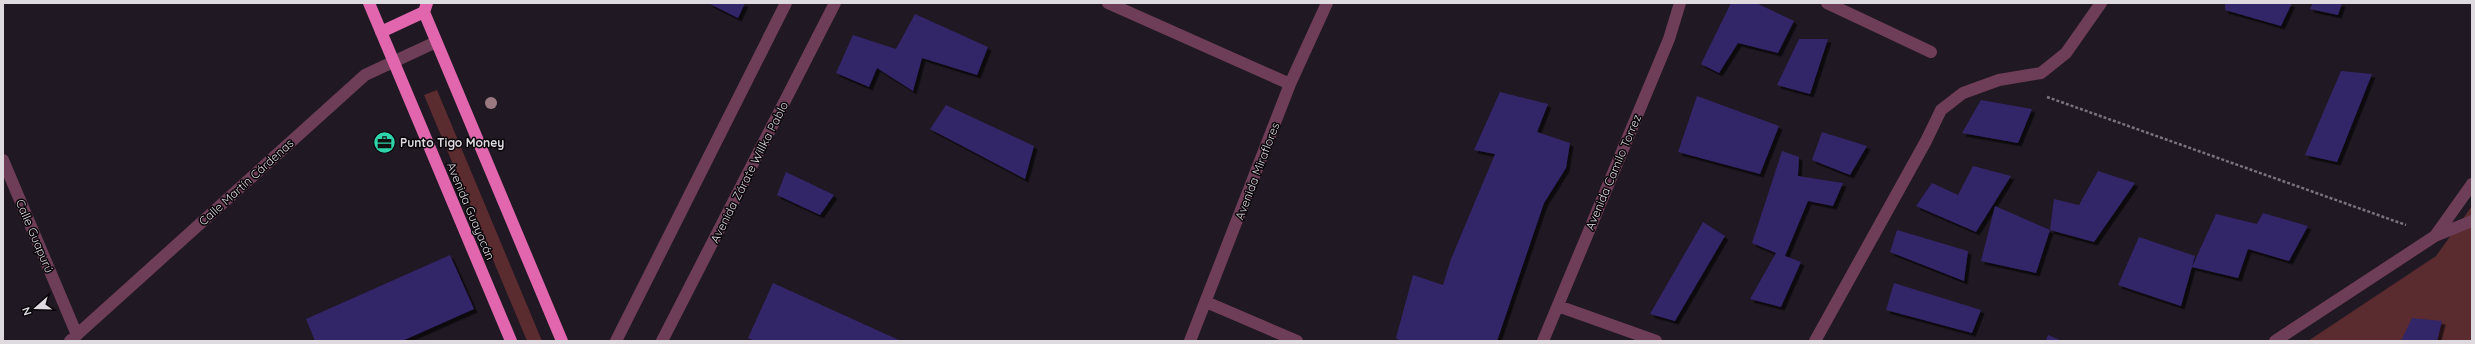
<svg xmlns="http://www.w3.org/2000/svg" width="2475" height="344" font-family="Quicksand,sans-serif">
	<defs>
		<filter id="shadow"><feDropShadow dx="3.5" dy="3.5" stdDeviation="0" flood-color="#0009"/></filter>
	</defs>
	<rect width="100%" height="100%" fill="#201822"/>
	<path fill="#5a2b2f" d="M437,90L542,341H527L424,95Z
		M2472,206V341H2308L2436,256Z"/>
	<path fill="#332568" filter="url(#shadow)" d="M708,3H745L738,18Z
		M1731,3H1756L1794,21L1778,53L1738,43L1719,73L1701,64Z
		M2225,3H2292L2281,26L2225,10Z
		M2313,3H2342L2338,15L2310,9Z
		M915,14L988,47L977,75L922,58L913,91L877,68L869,87L836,73L853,35L896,49Z
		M1799,39H1828L1810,94L1777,85Z
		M2341,71L2372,74L2337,162L2305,155Z
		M1500,92L1548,104L1537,132L1570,143L1566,168L1544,203L1497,341H1400L1396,338L1413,275L1443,285L1451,259L1495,154L1474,150Z
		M1697,96L1779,126L1760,174L1678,152Z
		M1981,100L2032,109L2018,143L1962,133Z
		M946,105L1034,146L1025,179L930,129Z
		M1822,132L1867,146L1850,175L1812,160Z
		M1782,151L1799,157L1798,176L1843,183L1833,206L1808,201L1785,256L1801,262L1781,307L1750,299L1776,253L1752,243Z
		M1973,166L2011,176L1976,232L1916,206L1932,183L1958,195Z
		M2098,171L2135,183L2094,242L2050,230L2036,273L1981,261L1995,206L2050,230L2054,199L2079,205Z
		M786,172L834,195L820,215L777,195Z
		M2263,213L2308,226L2289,261L2248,249L2238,278L2192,267L2216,214L2257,224Z
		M1703,222L1725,236L1675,321L1650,314Z
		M1897,230L1968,251L1964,281L1890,252Z
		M2139,237L2195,256L2181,306L2118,285Z
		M450,255L474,309L402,341H315L306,319Z
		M773,283L901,341H754L748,338Z
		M1894,283L1981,310L1972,333L1886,310Z
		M2412,318L2442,321L2437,341H2401Z
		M2048,335L2062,341H2046Z"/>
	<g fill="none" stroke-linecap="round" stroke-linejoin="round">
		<path stroke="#7a737b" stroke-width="2.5" stroke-dasharray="3 2" stroke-linecap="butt" d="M2047,97L2406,225"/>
		<path stroke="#6e3d58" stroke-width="12" d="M1108,3L1290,84
			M1827,3L1931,52
			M3,160L77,335
			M2435,236L2472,221
			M1206,302L1297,341
			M1558,306L1656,341
			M70,341L365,75L436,42
			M616,341L786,3
			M662,341L835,3
			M1190,341L1290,84L1327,3
			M1543,341L1669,39L1680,3
			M1815,341L1926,141L1941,110L1963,93L1999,80L2041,73L2066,53L2101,3
			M2275,341L2435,236L2472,184"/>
		<path stroke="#e166ae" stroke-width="12" d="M369,3L511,341
			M424,12L562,341
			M381,32L424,12L427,3"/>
	</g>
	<circle fill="#9a7a80" cx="491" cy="103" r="6"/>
	<defs>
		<symbol id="office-disc" viewBox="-11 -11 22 22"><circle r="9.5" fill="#2ed4aa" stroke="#080509"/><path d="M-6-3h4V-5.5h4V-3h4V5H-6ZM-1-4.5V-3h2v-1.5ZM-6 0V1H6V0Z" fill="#111"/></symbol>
	</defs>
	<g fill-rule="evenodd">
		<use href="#office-disc" x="372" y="130" width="25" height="25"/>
	</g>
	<g text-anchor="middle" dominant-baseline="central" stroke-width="3" stroke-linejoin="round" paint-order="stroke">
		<g font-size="12" font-weight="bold" fill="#dfd9e0" stroke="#080509" text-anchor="start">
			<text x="400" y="142">Punto Tigo Money</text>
		</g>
		<g font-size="12" fill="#dfd9e0" stroke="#080509">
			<text transform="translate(1257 171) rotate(-69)">Avenida Miraflores</text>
			<text transform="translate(749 172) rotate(-63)">Avenida Zárate Willka Pablo</text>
			<text transform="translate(1613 172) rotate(-67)">Avenida Camilo Torrez</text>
			<text transform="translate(246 182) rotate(-42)">Calle Martín Cárdenas</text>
			<text transform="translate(471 211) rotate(67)">Avenida Guayacán</text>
			<text transform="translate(35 236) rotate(67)">Calle Guapurú</text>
		</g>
	</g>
	<rect width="2475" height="344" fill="none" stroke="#dfd9e0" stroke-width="8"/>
	<g transform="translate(36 308) rotate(250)" stroke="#080509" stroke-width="3" paint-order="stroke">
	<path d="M0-3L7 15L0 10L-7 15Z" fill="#dfd9e0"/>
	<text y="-6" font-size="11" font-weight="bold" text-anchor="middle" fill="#dfd9e0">N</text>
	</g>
</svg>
